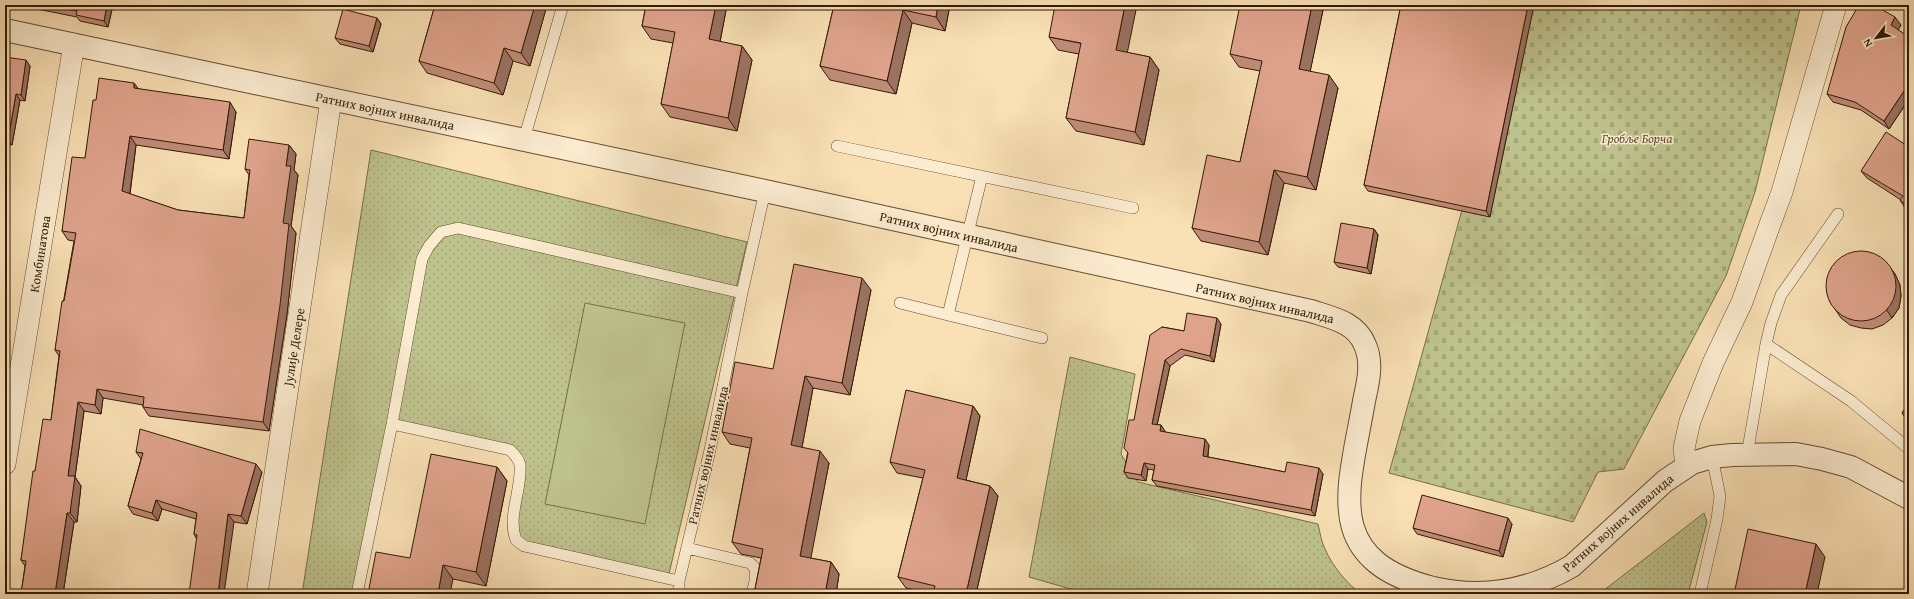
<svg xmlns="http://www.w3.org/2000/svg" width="1914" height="599" font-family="'Gentium Book Plus',serif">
	<defs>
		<pattern id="grass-dots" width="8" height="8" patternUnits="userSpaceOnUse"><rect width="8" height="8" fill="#bec28d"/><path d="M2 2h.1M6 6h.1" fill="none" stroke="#a4a678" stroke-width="1.8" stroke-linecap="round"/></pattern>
		<pattern id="cemetery-stones" width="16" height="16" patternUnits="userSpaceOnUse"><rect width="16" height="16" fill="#bec28d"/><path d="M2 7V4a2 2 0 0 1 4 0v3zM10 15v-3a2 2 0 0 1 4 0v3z" fill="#a4a678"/></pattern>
	</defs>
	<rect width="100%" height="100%" fill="#f9e0b5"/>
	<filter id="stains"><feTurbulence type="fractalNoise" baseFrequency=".005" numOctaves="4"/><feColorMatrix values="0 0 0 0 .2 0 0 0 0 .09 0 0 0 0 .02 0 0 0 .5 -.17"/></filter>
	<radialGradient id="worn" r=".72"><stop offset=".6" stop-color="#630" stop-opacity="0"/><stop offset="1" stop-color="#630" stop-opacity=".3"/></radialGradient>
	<path fill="url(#grass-dots)" stroke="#786e48" d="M371,150L747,242L668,578L516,540L520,465L514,454L392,424L357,594H302Z
		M1070,357L1135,374L1121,454L1138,482L1318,524C1320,532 1321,541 1325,549C1332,565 1347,585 1362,594H1088L1029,577Z
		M1704,513L1707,522L1688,594H1599Z"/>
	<path fill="url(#cemetery-stones)" stroke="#786e48" d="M1534,5H1801L1755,192L1726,276L1624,469L1598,472L1573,522L1389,473L1462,210L1490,216Z"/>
	<path fill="#bec28d" stroke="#786e48" d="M585,303L685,323L645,524L545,504Z"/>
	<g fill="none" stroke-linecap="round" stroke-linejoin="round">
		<defs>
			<path id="service" d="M524,139L563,5
				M837,146L1133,208
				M900,303L948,315L982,176
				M948,315L1042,338
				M1766,344L1851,401L1909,449
				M392,424L510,450C514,454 519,459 520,465C522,490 507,516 516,540L524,546L679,581
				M1747,455L1766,344L1771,323L1781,295L1838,214
				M687,548L750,563C760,570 754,584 752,594
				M357,594L392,424L422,259L429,246L441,232L458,228L742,293
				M679,594V581L710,450L742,293L765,191
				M1700,594L1717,519L1720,496L1712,457"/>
			<path id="minor" d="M5,464L74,44
				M1686,466L1684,448L1690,421L1713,363L1742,302L1769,227L1782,192L1836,5
				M257,594L331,100"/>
			<path id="tertiary" d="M5,30L765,191L1311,311C1332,318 1356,322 1365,345C1373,363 1368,383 1364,401C1349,489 1320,559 1433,588C1481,599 1529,591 1572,566L1665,481L1692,463L1712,457L1732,455L1796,454L1822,459L1851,467L1909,498"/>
		</defs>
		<use href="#service" stroke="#644c30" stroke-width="12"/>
		<use href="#minor" stroke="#644c30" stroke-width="22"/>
		<use href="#tertiary" stroke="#644c30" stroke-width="24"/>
		<use href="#service" stroke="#fbebcf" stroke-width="11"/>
		<use href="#minor" stroke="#fbebcf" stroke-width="21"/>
		<use href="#tertiary" stroke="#fbebcf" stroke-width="22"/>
	</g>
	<path fill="#c08c78" stroke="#321b03" d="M17,5H113L108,27L80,21L77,17Z
		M435,5H547L530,66L513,61L503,95L427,73L419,61Z
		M646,5H727L720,42L742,46L752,60L737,131L670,117L661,104L673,43L651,39L642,26Z
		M834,5H950L945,31L912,23L896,94L830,80L820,66Z
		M1401,5L1490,217L1368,191L1364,185Z
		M1323,10L1310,71L1338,88L1316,190L1284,183L1268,255L1201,241L1192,228L1240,162L1260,71L1239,67L1230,54Z
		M377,18L381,24L373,52L340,44L335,38Z
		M1901,25L1898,30L1909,37V99L1889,129L1861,110L1833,102L1827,94Z
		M1049,37L1150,57L1159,70L1144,145L1076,131L1066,118L1079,54L1058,50Z
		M5,57L30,66L25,101L20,100L12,145L5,144Z
		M139,89L236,112L229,159L136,145L130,194L178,210L244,218L249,175L245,169L289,145L296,154L294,170L298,175L291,226L296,233L287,314L269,431L149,416L143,407V405L103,398L101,414L84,411L75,477L81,486L77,522H74L63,594H21L25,566L21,560L35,471L51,420L59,356L55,350L74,241L68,240L62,231L85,158L96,100Z
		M1909,147V211L1905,208L1900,200H1901L1867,178L1861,171Z
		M1374,229L1378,235L1371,274L1338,267L1334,262Z
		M1889,266L1895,274L1900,285L1901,296L1899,308L1892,318L1883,325L1872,329L1861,328L1850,325L1841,318L1829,300Z
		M871,290L850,395L813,388L802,447L829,463L810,558L831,562L839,574L836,594H754L761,558L741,554L732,542L750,448L730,444L722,432Z
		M1221,324L1214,362L1185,355L1170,366L1157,425H1161L1165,432L1209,445L1208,457L1285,472L1323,474L1315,516L1157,486L1152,480L1154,470L1148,469L1146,481L1128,478L1124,472L1134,420L1162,327L1184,331Z
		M1909,403V423L1902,413Z
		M973,406L980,416L966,480L990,486L998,496L976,594H932L906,588L898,577L923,478L897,473L890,462Z
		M136,452L262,472L247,524L234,522L196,538L194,534L196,519L162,509L158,521L133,514L128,506L141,459Z
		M497,467L507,481L486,586L453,579L410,558Z
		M1512,524L1503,557L1417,534L1413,528Z"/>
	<path fill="#9c7262" stroke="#321b03" d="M107,5H113L108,27L104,21Z
		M535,5H547L530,66L521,53Z
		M716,5H727L718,52L709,39Z
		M938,5H950L945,31L936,17Z
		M1125,5H1137L1125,64L1116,50Z
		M1312,5H1320L1323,10L1308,82L1299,69Z
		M1528,5H1534L1490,217L1486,211Z
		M903,10L912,23L896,94L887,81Z
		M1895,17L1901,25L1896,33L1891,25Z
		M377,18L381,24L373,52L369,46Z
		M742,46L752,60L737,131L728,118Z
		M504,48L513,61L503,95L494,83Z
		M1150,57L1159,70L1144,145L1135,132Z
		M26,60L30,66L25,101L21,95Z
		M1329,75L1338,88L1316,190L1307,177Z
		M134,83L141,92L134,88Z
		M1904,91L1909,99L1889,129L1884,121Z
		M16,94L20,100L12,145L8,140Z
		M230,102L236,112L229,159L223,150Z
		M130,136L136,145L129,200L122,191Z
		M289,145L296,154L294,170L298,175L291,226L296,233L287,314L269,431L263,422L286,166Z
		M1274,170L1284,183L1268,255L1259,242Z
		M1374,229L1378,235L1371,274L1367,268Z
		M1889,266L1895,274L1900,285L1901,296L1899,308L1892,318L1886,309Z
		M862,278L871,290L850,395L842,383Z
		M1217,318L1221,324L1214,362L1210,356Z
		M1165,360L1170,366L1156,430L1152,424Z
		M805,376L813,388L800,458L791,445Z
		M97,389L103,398L101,414L95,405Z
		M78,402L84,411L75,477L81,486L77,522L70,513L68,476Z
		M973,406L980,416L964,489L957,478Z
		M1161,425L1165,431L1164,437L1160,431Z
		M1205,439L1209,445L1207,462L1203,456Z
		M820,451L829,463L809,568L800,556Z
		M1144,463L1148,469L1146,481L1141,475Z
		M256,464L262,472L247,524L241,516Z
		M497,467L507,481L486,586L476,572Z
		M1319,468L1323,474L1315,516L1311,510Z
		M990,486L998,496L976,594H966Z
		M156,500L162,509L158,521L152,513Z
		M67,513L74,522L63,594H55Z
		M228,514L234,522L224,594H218Z
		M1508,518L1512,524L1503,557L1499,551Z
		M1816,544L1825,557L1817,594H1805Z
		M831,562L839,574L836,594H825Z
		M443,565L453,579L450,594H438Z"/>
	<path fill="#dfa38c" stroke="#321b03" d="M44,5H107L104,21L76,15L77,11Z
		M435,5H535L521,53L504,48L494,83L419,61Z
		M646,5H716L709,39L742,46L728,118L661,104L675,32L642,26Z
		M834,5H938L936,17L903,10L887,81L820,66Z
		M1055,5H1125L1116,50L1150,57L1135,132L1066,118L1081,43L1049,37Z
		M1240,5H1312L1299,69L1329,75L1307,177L1274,170L1259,242L1192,228L1207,155L1240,162L1262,61L1230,54Z
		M1401,5H1528L1486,211L1364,185Z
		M1859,5H1874L1895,17L1891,25L1909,37V95L1904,91L1884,121L1855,102L1827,94L1846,27Z
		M343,9L377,18L369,46L335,38Z
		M5,57L26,60L21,95L16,94L8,140L5,139Z
		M99,78L134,83V88L230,102L223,150L130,136L122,191L178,210L244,218L250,170L245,169L249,139L289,145L286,166H291L283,223L289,224L280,305L263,422L143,407L144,397L97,389L95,405L78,402L68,476H75L70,513H67L55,594H21L26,561L21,560L33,471H35L43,419L51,420L60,351L55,350L62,301H64L76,233L62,231L72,157L85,158L93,100H96Z
		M1886,132L1909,147V207L1900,200L1903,196L1861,171Z
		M1341,223L1374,229L1367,268L1334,262Z
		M1826 286a35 35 0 1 1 70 0a35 35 0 1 1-70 0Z
		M794,264L862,278L842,383L805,376L791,445L820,451L800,556L831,562L825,594H754L763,549L732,542L752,438L722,432L735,362L773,369Z
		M1187,313L1217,318L1210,356L1181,349L1165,360L1152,424L1161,425L1160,431L1205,439L1203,456L1285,472L1287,462L1319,468L1311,510L1152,480L1155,465L1144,463L1141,475L1124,472L1128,453L1124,448L1129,420H1134L1150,335L1162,327L1184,331Z
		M906,390L973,406L957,478L990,486L966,594H933L935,586L898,577L925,470L890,462Z
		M1909,403V418L1902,413Z
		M140,429L256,464L241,516L228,514L218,594H189L197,535L194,534L197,513L156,500L152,513L128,506L143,453L136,452Z
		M431,454L497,467L476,572L443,565L438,594H368L376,552L410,558Z
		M1422,495L1508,518L1499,551L1413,528Z
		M1748,529L1816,544L1805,594H1734Z"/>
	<g text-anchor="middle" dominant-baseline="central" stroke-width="3" stroke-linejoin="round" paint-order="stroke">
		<g font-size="13" fill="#321b03" stroke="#fbebcf">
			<text transform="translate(385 111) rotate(12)">Ратних војних инвалида</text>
			<text transform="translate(949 232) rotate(13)">Ратних војних инвалида</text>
			<text transform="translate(40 254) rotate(-81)">Комбинатова</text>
			<text transform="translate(1265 303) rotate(13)">Ратних војних инвалида</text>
			<text transform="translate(294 347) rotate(-81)">Јулије Делере</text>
			<text transform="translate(708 455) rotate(-77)">Ратних војних инвалида</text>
			<text transform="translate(1618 523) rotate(-41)">Ратних војних инвалида</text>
		</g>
		<g font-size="13" font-style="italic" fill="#5c4d2c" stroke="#fbebcf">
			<text x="1637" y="138">Гробље Борча</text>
		</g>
	</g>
	<rect width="1914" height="599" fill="none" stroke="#f9e0b5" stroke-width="20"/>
	<rect x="6" y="6" width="1902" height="587" fill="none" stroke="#321b03" stroke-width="2"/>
	<rect x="10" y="10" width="1894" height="579" fill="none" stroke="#321b03"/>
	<g transform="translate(1876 38) rotate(239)" stroke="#fbebcf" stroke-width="3" paint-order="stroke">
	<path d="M0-3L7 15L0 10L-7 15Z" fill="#321b03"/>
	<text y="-6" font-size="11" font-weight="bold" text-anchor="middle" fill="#321b03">N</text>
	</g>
	<rect width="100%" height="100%" filter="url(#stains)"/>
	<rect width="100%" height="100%" fill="url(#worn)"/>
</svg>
